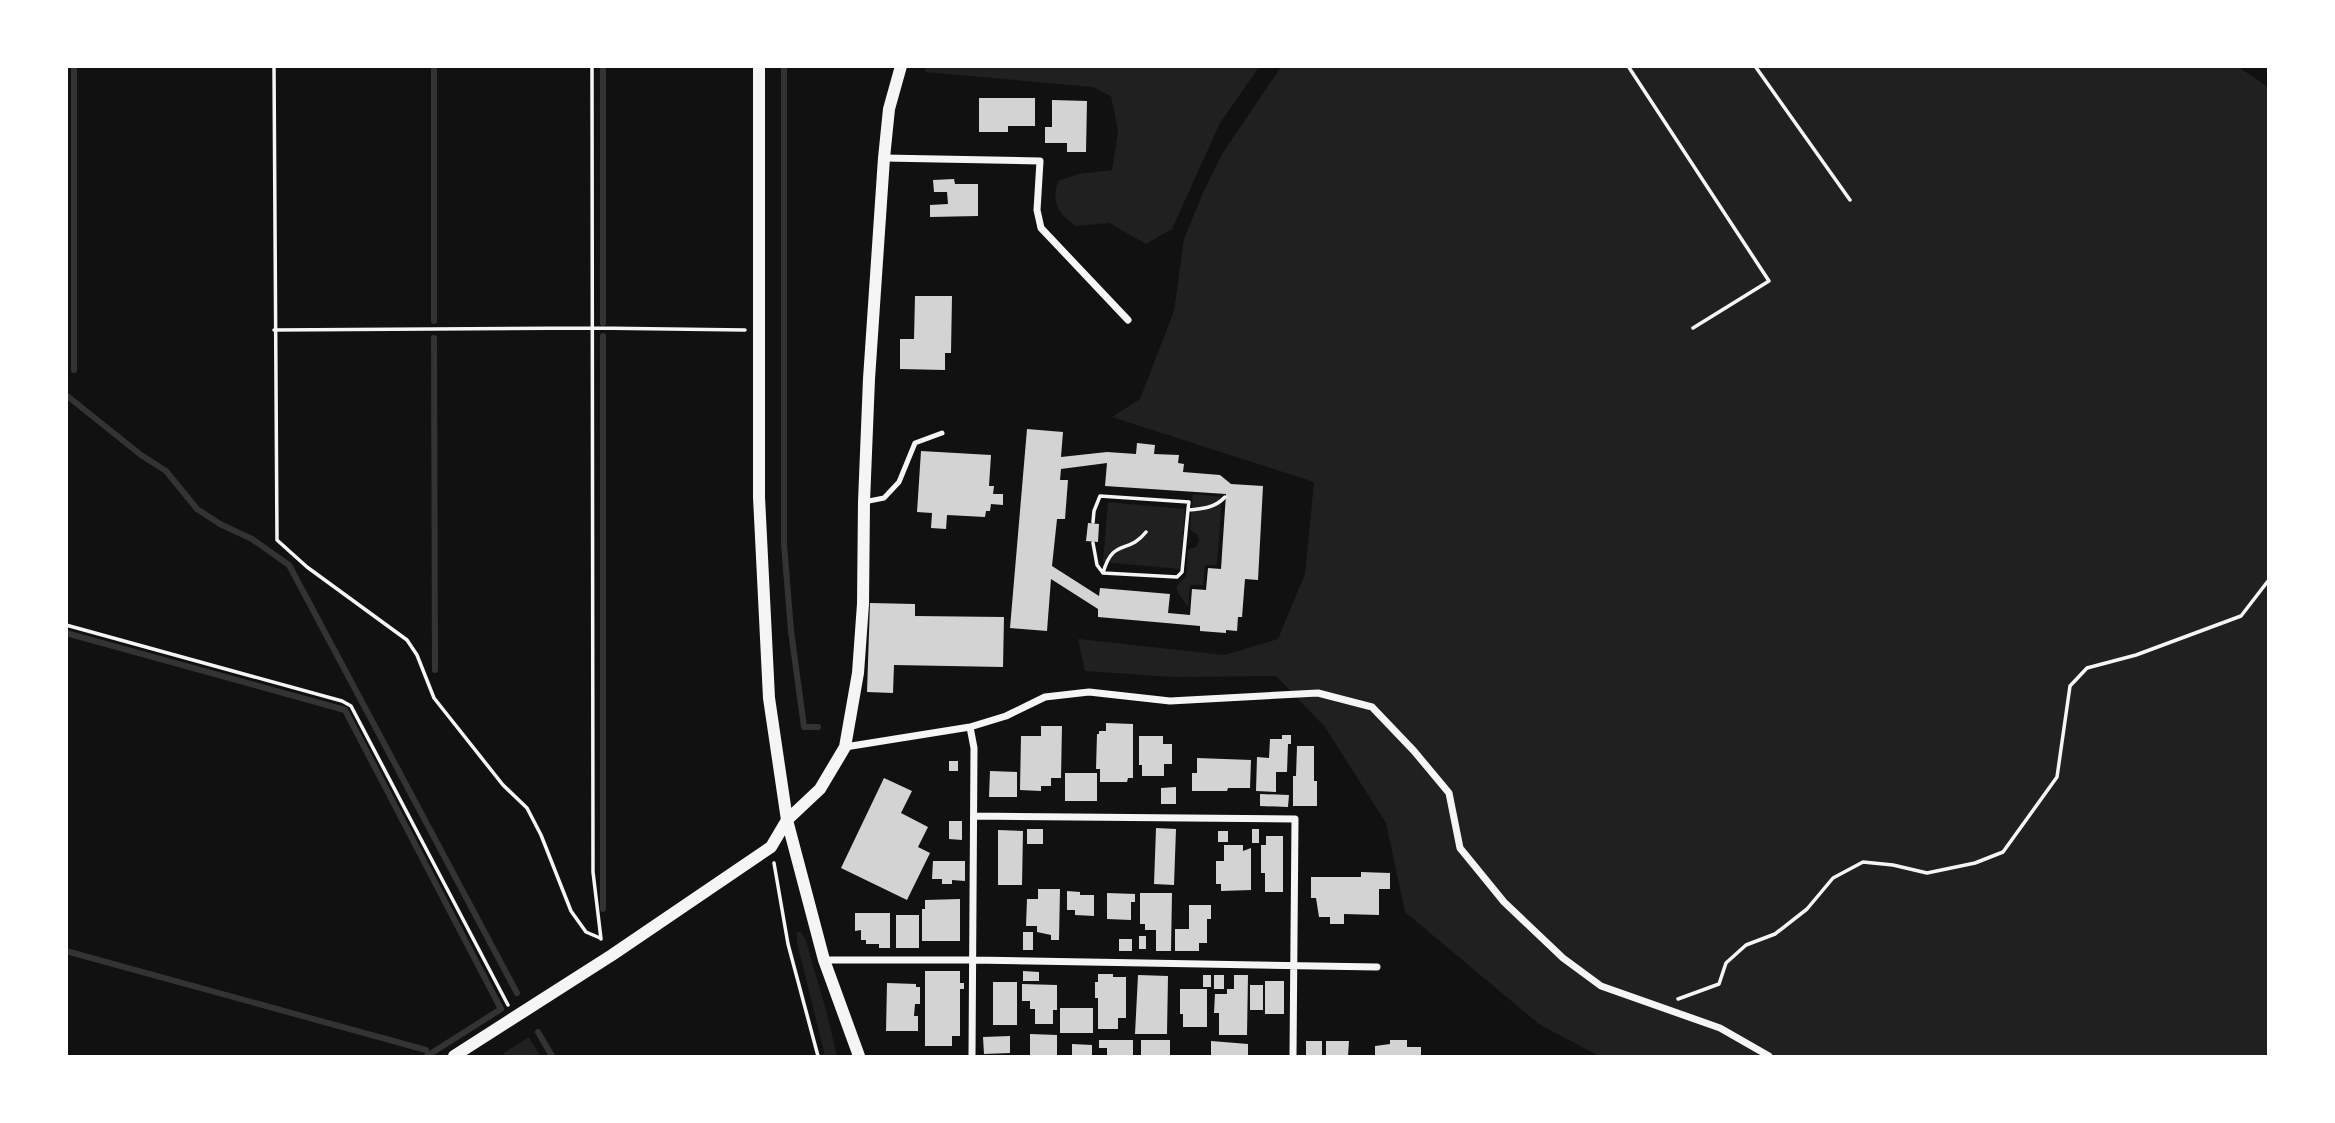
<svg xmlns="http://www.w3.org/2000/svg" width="2335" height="1123" font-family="Karla,sans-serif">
	<rect width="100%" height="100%" fill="#111"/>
	<path fill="#202020" d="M926,66H1259V67L1220,123L1172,229L1146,244L1109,223L1076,226C1057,212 1052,205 1058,181L1079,174L1112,170L1118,131L1111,96L1093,87L925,72Z
		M2237,66L2268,87V1056H1599L1539,1024L1405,912L1386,823L1325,727L1276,676L1173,677L1085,671L1078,639L1225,655L1278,639L1305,574L1314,482L1112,417L1140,399L1174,311L1184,239L1203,193L1222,154L1281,67Z
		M1193,494L1222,497L1217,565H1205L1203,585H1190L1188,607L1177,591V586L1186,576L1188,550L1196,547L1199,541L1198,535L1190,530Z
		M1108,502L1185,509L1180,569L1103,562Z
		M797,932H801L806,941L826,1010L837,1056H825L797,943Z
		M529,1037L540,1056H505L503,1053Z"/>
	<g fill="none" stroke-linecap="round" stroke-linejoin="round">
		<path stroke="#333" stroke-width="6" d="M74,66V370
			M434,66V321
			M784,66V544L791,631L804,727H818
			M603,323V66
			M603,336V909
			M434,338L435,670
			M66,395L141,455L166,471L197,509L220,524L252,539L289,565L517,993
			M66,633L345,710L501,1009L427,1056
			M66,951L426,1050
			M538,1032L552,1056"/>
	</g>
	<path fill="#d3d3d3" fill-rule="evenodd" d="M979,98H1035V126H1008V132H979Z
		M1052,100L1087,101L1086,152H1067V143H1045V127H1052Z
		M954,179L955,184H978V216L930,217V205L948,204L947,192H934L933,180Z
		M915,296H952L951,353H945V370L900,369V339H914Z
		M1027,429L1063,432L1061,457L1107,452L1136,454L1137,443L1155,445L1154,454L1179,455L1178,463L1184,464L1183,472L1220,475L1231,484L1263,486L1258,580L1245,579L1242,617H1238L1237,631L1226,630V633L1200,631V626L1098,617V609L1051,579L1047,631L1010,628ZM1107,463L1105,486L1226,494L1221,569L1208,568L1206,590L1192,589L1190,615L1168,613L1170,594L1100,588L1099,596L1052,566L1057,519H1065L1068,480H1060L1061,469Z
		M921,451L991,455L989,486H994L993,494H1003V505L991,504L990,511H986L985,517L947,515L946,529L931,528L932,513L917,512Z
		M1088,523L1099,524L1098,542L1086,541Z
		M870,603L915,604V616L1004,617L1003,667L894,665L893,693L867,692Z
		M1106,723L1133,724V778H1128L1127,782H1100V769H1096L1097,734H1099V731H1106Z
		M1041,726H1062L1061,778H1051V786H1041V791L1020,790L1021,736H1041Z
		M1282,735H1291V744H1288L1287,772H1276V792L1256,791L1257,757L1269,758L1270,739H1282Z
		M1139,736H1163V744H1172V764H1164V776H1142V765H1139Z
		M1297,746H1314V781H1317V806H1293V776H1296Z
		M1197,758L1251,760L1250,788H1228L1227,791H1192V773H1197Z
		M949,761H958V771H949Z
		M990,771L1017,772V797H989Z
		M1065,773H1097V801H1065Z
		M884,778L912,791L901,813L928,827L918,847L930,853L907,900L841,868Z
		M1176,787V804H1161V788Z
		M1260,794L1289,795L1288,807L1260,806Z
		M949,821H962V840L949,839Z
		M1156,828L1176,829L1174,885L1154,884Z
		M1027,829H1043V844H1027Z
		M1252,829H1259V843H1252Z
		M998,830L1023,831L1022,885H998Z
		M1218,831H1228V842H1218Z
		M1266,836H1283V892H1265V873H1261V845H1266Z
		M1224,845H1243V851L1251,848V890L1221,891V884H1216V861H1224Z
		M933,861H965V881L952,880V884H942V879H932Z
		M1361,872L1390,873V889H1379V915L1344,914V924H1330V917H1319L1316,898H1311V877H1361Z
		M1038,889H1060L1059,940H1051V935L1037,932V926H1026L1027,899H1038Z
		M1067,891L1080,892V895H1094V916L1075,915V910H1067Z
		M1107,893L1135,894V902H1131V920L1107,919Z
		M1140,893H1172L1171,951H1156V930H1145V924H1140Z
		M960,899V941H922V909H925V900Z
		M1189,905H1211V919H1207V943H1199V951H1175V929H1189Z
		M855,913H890V948H879V944H866V940H861V930L855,931Z
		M896,915H919V948H896Z
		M1023,932H1033V950H1023Z
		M1139,936H1146V949H1139Z
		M1119,939H1132V951H1119Z
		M925,971H960V983H964V989H960V1036H952V1046H925Z
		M1023,971L1039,972V981H1023Z
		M1098,974H1113V977H1126V1018H1118V1029H1098V998H1095V982H1098Z
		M1138,975L1168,976L1167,1034H1135Z
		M1203,975H1211V987H1203Z
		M1214,975H1224V989H1214Z
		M1234,975H1248L1247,1035H1219V1013H1214L1215,994H1227V989H1234Z
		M1265,981H1284V1014H1265Z
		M993,982H1017V1025H993Z
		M887,983L916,984V987H920V1004H915L914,1016H918V1031H886Z
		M1022,984L1057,985V1010H1053V1024H1035V1009H1030V1001H1022Z
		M1250,985H1263V1010H1250Z
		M1180,989H1207V1027H1183V1014H1180Z
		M1060,1008H1093V1033H1060Z
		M1030,1034L1057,1035V1056H1030Z
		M1010,1036V1053L984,1054L983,1037Z
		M1099,1040H1133V1056H1107V1048H1099Z
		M1141,1040H1170V1056H1141Z
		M1390,1040H1407V1047H1421V1056H1375V1046L1390,1044Z
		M1211,1041L1248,1044V1056H1211Z
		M1306,1041H1322V1056H1306Z
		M1326,1041H1349L1348,1056H1326Z
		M1072,1044L1092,1045V1056H1072Z"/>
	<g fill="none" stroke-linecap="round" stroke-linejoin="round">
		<path stroke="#f5f5f5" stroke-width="3.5" d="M274,66L277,540L307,567L407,640L417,655L434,698L503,785L527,808L541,835L571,911L586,932L600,938
			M592,66L593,872L601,939
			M1628,66L1769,281L1693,328
			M1755,66L1850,200
			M274,330L593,328L745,330
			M1093,522L1094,511L1100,496L1189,502L1188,509
			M1093,543L1097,565L1103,573L1177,577L1182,572L1188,510C1202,509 1215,508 1225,497
			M1103,573C1113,537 1128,555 1146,532
			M66,625L342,701L351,706L508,1005
			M774,863L788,944L818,1056
			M1678,999L1719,984L1726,963L1746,945L1775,934L1807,909L1833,878L1863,862L1893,865L1927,873L1975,863L2003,852L2057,777L2070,686L2087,668L2136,655L2241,616L2268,581"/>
		<path stroke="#f5f5f5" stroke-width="5" d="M864,502L884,498L899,482L915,443L942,433"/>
		<path stroke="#f5f5f5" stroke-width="7" d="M884,158L1040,161L1037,210L1041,228L1128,320
			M970,727L974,748L972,1056
			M845,747L970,727L1006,716L1045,697L1089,692L1170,701L1318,693L1372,707L1414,751L1449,793L1460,848L1504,902L1563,958L1601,986L1720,1028L1769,1056
			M974,816L1295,819L1293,1056
			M824,960H973L1377,967"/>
		<path stroke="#f5f5f5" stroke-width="12" d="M759,66V497L769,698L787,820L824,960L859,1056
			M454,1056L612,955L771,847L787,820L820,789L845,747L858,673L863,604L864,502L869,379L884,158L889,109L901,66"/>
	</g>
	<rect width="2335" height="1123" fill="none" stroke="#ffffff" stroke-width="136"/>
</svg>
